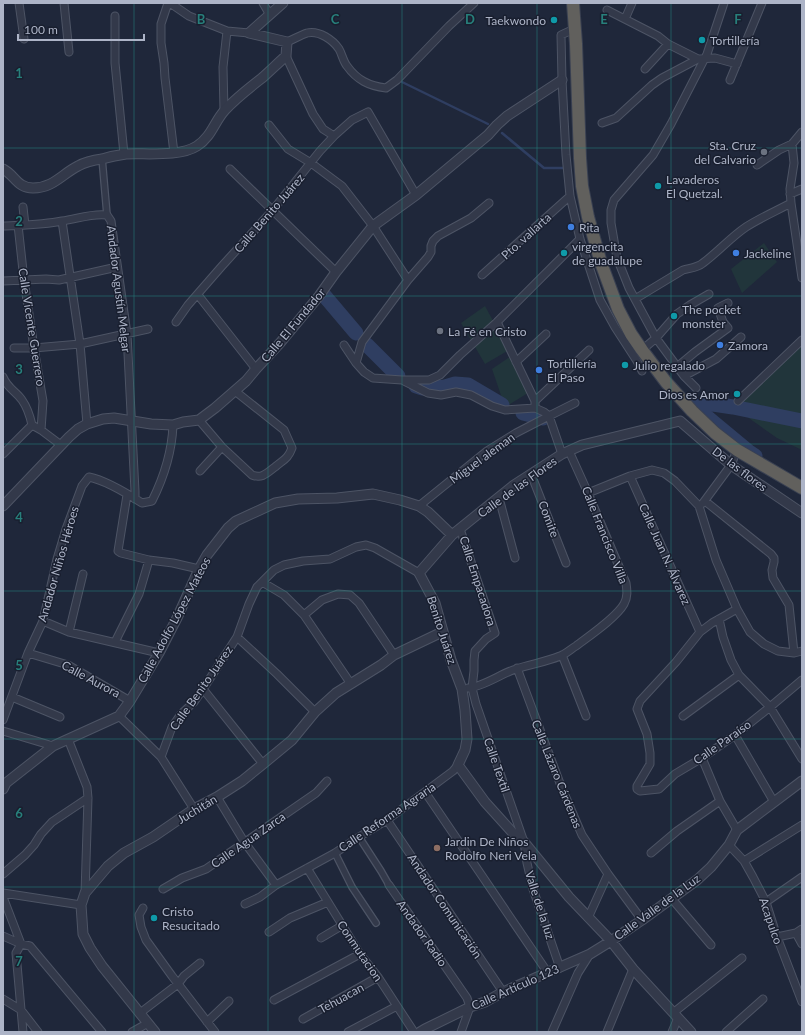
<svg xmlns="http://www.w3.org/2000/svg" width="805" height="1035" font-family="Lato,sans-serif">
	<rect width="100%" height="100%" fill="#1f273a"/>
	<path fill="#21353b" d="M764,243L777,262L742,293L731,269Z
		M485,306L509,350L485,364L461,323Z
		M802,346V450L777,438L733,407Z
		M511,356L528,393L505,407L492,369Z"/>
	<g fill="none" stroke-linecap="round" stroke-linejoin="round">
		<path stroke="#2f3e61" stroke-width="2.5" d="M402,82L488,124
			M502,133L544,168H563"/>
		<path stroke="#2f3e61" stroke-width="15" d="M323,294L356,333
			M367,345L398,376
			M416,386L422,388L445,387L455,384L468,385L502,405
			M694,407L713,404L733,407L802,421
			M696,408L749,452L755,456
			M523,413L543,418"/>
		<defs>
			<path id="pedestrian" d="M102,158L107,215
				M359,837L381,871L389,885
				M335,853L352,887L376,923"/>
			<path id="minor" d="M19,3L24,39
				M64,3L69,52
				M168,3L161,24V43L164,63L165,78L174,153
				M170,3L189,16L227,31L249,33
				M263,3L270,15
				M607,10L658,36L668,44L698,59L715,58L737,64
				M115,16V63L124,154
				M625,19L632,3
				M574,29L561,35L562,80L566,155L570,196L580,239L600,300L615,327L637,361L642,371
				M287,42C294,39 301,35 307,33C319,30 333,40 339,49C342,54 343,61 347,66C357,80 369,86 386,88L397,80L449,26L474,3
				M286,56L313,114L323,129L334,136
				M645,69L668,44
				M730,80L762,3
				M224,111L223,67L227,31
				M602,123L616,118L652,85L662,78L698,59
				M269,125L288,149L311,163L342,186L373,226L408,280
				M792,144L794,163L790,189L791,203L802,278
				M757,165L779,150L792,144L802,132
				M230,169L336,272
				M790,194L802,189
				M23,207L25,225
				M62,221L80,344L87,424
				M18,225L24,280L34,348L43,401L41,430
				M3,226C22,225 42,225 62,221C77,219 92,213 107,215L111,221L127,334L135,491V499
				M482,275L570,196
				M3,281L46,279L59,280L117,267
				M198,295L256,369
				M635,299L683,270C690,268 697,268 703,263C718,252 731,237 746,227C760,218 776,211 791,203
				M176,322L188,305L222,266L272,211L320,151L334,136L352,120L368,112L416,195
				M497,322L535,401V408
				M344,345L356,363L364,372L373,378L402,380H429L440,375L460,355L497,322L580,239
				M14,348H34L80,344L148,329
				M642,350L656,338L677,314L690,305L709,294
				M516,362L546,334
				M356,363L362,342L408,280L428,257L431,252V246L433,241L438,236L471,218L489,203
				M677,367L695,352L728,328L723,322L718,308L728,303
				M684,376L716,359L741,337
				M3,377C8,389 16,391 22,400C27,407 30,416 32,425L41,430L61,445
				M404,381L428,393L441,395L456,392L471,395L492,406L505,410L535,408L544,412L549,416L575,403
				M696,388L684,376L656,338L629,288L617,258L611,223V210L614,200L653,155L671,124L707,54L724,3
				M535,401L589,350
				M738,401L802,340
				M199,420L222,447L252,475C262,479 267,473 275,467C283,460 288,459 292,448L284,430L235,391
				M3,454L32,425
				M200,471L222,447
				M531,474L566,563
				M630,476L700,632
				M588,493L630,476L652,470L664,473L675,481L699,506L716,560L737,609L750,632L764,644L778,651L794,653L802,651
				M127,495L118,551L121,553L149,560L173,563L199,569
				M499,498L515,558
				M705,501L771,554L774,558V562L772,570L773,578L789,605L794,653
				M703,503L731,465L737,450
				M419,506L487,451L516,433L549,416L562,454
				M460,529L495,633L486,639L475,651L474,660V671L472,688L476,704L524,842L527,863L533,889L560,968
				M262,582L284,595L304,615L351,684
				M737,609L712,623L700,632L676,662L640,701L637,709L647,734L650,753V764L637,786V789L640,791L659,789L675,774L702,758L735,735L770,707L802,680
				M304,615L322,600L338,594L350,595L359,603L394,655
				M719,619L723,637L731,660L739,675L770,707L802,759
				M43,621L69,632L159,653
				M69,632L83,574
				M237,637L277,674L315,712
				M115,642L139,594L149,560
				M28,653L68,665L130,701
				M562,655L586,716
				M517,668L561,786L582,835L608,874L642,920
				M468,688C483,687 502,673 516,669C531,664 546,662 560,656C566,654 571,649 576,646C589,636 616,618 624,604C628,597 627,590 626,583L588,493L569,451
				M203,689L263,764
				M12,697L60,717
				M119,716L161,757L194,809
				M683,716L739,675
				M3,720L28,653L43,621L57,559L66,529L82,486L89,477C104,480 128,494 142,503L152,501C164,477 172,451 173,425
				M3,731L53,746
				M735,735L774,802
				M68,739L87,787L88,798L85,893
				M161,757L172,727L181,714L194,702L203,689L237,637L249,604L257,587L274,570L284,565L303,561L330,559L356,547L366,545L375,548L419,573
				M702,758L720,801L737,830
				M425,792L548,973
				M217,797L245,843L276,885
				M387,820L503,992
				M729,845L744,861L753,877L766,902L777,937L802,1002
				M651,853L677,831L720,801
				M744,861L802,825
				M307,868L360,954L378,977L414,1032
				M3,874L25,855L34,845L41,834L52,822L88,798
				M389,885L467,998L470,1007L461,1032
				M163,889L182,878L206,869L316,793L327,781
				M3,893L81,905
				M3,897L21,944L16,953L23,1032
				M672,899L711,945
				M766,902L802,877
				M245,904L260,897L276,885L335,853L359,837L387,820L453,771L458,765
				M143,908L139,915L141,927L146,940L172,976L215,1032
				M588,918L608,874
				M269,932L290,918L328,902
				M796,933L802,944
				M3,936L21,944L30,946L102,1032
				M777,937L796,933L802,929
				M321,938L343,925
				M3,999L21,1010L38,1032
				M274,1000L360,954
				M140,1013L178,984L184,976L200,963
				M673,1013L742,958
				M303,1019L378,977
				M207,1022L229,1001
				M132,1032L148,1023
				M348,1032L397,1006
				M552,1032L578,973L590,954
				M607,1032L633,969
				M672,1032L678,1018
				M726,1032L763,999"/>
			<path id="tertiary" d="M249,33L283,3
				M3,169C15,175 17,188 33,188C53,188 62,174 78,166C85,162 94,160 102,159C109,157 118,155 126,154C146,153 180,157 197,146C212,136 214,122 225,110C236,98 249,88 262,78C270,71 278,63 286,56L287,42L249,33
				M3,506L69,437L78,429L87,424L103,419L114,418L151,424L173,425L183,422L199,420L215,408L246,381L256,369L280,343L319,296L336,272L373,226L416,195L488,135L497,125L507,116L562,80
				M3,789L6,783L53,746L119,716L130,701L159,653L177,618L199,569L207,555L228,528L236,521L275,503L298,499L337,498L373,494L400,500L419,506L428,512L452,535
				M155,1032L102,966L90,948L83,934L81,905L85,893L108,866L124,853L153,837L194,809L217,797L242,781L263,764L292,740L315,712L336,693L381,665L394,655L442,632
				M420,1032L425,1029L470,1007L485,1002L503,992L590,954L611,941L642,920L697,880L711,867L729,845L737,830L802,781
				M691,1032L633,969L611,941L569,897L524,842L513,833L485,802L458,765L465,750L467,739L465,710L462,689L451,660L435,603L419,573L452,535L514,485L562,454L582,445L680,421L731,465L802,513"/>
			<path id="trunk" d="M573,3L576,44L580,158L582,186L588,217L601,263L618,309L631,334L642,350L666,382L692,411L715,433L737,450L802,488"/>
		</defs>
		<use href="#pedestrian" stroke="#4d5465" stroke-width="8"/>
		<use href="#minor" stroke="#4d5465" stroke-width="9"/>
		<use href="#tertiary" stroke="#4d5465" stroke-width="11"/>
		<use href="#trunk" stroke="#3a4152" stroke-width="14"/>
		<use href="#pedestrian" stroke="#33394a" stroke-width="5.5"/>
		<use href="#minor" stroke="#33394a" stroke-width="7"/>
		<use href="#tertiary" stroke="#33394a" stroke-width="9"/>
		<use href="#trunk" stroke="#61605d" stroke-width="12"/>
	</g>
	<path fill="none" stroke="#277f7b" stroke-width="1" stroke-opacity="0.55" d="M134,3V1032M268,3V1032M402,3V1032M537,3V1032M671,3V1032M3,148H802M3,296H802M3,444H802M3,591H802M3,739H802M3,887H802"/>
	<g fill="#0f9aa8" stroke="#191f2f" stroke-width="1.5">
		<circle cx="554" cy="20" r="4"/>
		<circle cx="702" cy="40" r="4"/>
		<circle cx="658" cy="186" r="4"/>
		<circle cx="564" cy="253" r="4"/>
		<circle cx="674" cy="316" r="4"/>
		<circle cx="625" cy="365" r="4"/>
		<circle cx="737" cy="394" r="4"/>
		<circle cx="154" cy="918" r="4"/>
	</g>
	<g fill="#6b7280" stroke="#191f2f" stroke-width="1.5">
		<circle cx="764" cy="152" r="4"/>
		<circle cx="440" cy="331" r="4"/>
	</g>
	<g fill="#3f7fe0" stroke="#191f2f" stroke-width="1.5">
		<circle cx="571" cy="227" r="4"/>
		<circle cx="736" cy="253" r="4"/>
		<circle cx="720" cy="345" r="4"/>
		<circle cx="539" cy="370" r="4"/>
	</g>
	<circle fill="#8d6e63" stroke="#191f2f" stroke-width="1.5" cx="437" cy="848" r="4"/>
	<g text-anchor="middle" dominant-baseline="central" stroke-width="3" stroke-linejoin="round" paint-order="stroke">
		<g font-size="12" fill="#adb4c7" stroke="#191f2f" text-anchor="start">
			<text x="546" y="20" text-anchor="end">Taekwondo</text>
			<text x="710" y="40">Tortillería</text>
			<text x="756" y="145" text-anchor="end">Sta. Cruz<tspan x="756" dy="14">del Calvario</tspan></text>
			<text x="666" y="179">Lavaderos<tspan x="666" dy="14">El Quetzal.</tspan></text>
			<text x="579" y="227">Rita</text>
			<text x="572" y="246">virgencita<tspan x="572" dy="14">de guadalupe</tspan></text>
			<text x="744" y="253">Jackeline</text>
			<text x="682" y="309">The pocket<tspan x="682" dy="14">monster</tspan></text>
			<text x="448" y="331">La Fé en Cristo</text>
			<text x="728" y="345">Zamora</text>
			<text x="547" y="363">Tortillería<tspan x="547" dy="14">El Paso</tspan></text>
			<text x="633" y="365">Julio regalado</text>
			<text x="729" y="394" text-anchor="end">Dios es Amor</text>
			<text x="445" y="841">Jardin De Niños<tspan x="445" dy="14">Rodolfo Neri Vela</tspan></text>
			<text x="162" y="911">Cristo<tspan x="162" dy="14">Resucitado</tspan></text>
		</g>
		<g font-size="12" fill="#adb4c7" stroke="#191f2f">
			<text transform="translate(269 213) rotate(-49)">Calle Benito Juárez</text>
			<text transform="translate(526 236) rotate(-42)">Pto. vallarta</text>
			<text transform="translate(119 289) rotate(83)">Andador Agustín Melgar</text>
			<text transform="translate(293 325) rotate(-50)">Calle El Fundador</text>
			<text transform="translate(32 327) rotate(81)">Calle Vicente Guerrero</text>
			<text transform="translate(482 458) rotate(-36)">Miguel aleman</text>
			<text transform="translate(740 469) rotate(37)">De las flores</text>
			<text transform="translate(517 487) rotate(-36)">Calle de las Flores</text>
			<text transform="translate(549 519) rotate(69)">Comite</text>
			<text transform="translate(605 535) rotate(68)">Calle Francisco Villa</text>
			<text transform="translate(665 554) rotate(66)">Calle Juan N. Álvarez</text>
			<text transform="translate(58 564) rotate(-74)">Andador Niños Héroes</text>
			<text transform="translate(478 581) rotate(72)">Calle Empacadora</text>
			<text transform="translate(174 620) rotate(-62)">Calle Adolfo López Mateos</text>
			<text transform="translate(442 630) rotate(72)">Benito Juárez</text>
			<text transform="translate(91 679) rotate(28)">Calle Aurora</text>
			<text transform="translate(201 688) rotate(-55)">Calle Benito Juárez</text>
			<text transform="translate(722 742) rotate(-35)">Calle Paraíso</text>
			<text transform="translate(497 765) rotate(71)">Calle Textil</text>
			<text transform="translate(557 774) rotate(68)">Calle Lázaro Cárdenas</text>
			<text transform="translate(197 809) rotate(-31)">Juchitán</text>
			<text transform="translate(387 817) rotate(-34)">Calle Reforma Agraria</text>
			<text transform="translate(248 840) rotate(-35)">Calle Agua Zarca</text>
			<text transform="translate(540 905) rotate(72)">Valle de la luz</text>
			<text transform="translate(445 906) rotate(56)">Andador Comunicación</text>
			<text transform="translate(657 907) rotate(-36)">Calle Valle de la Luz</text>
			<text transform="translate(771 921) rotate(71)">Acapulco</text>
			<text transform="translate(422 933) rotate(55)">Andador Radio</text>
			<text transform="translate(360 951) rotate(56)">Conmutacion</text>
			<text transform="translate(515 987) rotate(-24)">Calle Artículo 123</text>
			<text transform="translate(341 998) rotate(-29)">Tehuacan</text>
		</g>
	</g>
	<g font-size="13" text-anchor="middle" font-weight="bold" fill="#277f7b" stroke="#191f2f" stroke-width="3" stroke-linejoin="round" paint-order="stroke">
		<text x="201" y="24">B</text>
		<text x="335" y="24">C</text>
		<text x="470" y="24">D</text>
		<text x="604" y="24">E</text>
		<text x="738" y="24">F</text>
		<text x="19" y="78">1</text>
		<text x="19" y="226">2</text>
		<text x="19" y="374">3</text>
		<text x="19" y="522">4</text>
		<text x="19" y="670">5</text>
		<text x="19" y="818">6</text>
		<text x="19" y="966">7</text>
	</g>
	<rect width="805" height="1035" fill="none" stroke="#adb4c7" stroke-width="8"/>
	<path d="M18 34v6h126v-6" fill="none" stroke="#adb4c7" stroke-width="2"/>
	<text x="24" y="34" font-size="12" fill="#adb4c7" stroke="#191f2f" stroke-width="3" paint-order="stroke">100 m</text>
</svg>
